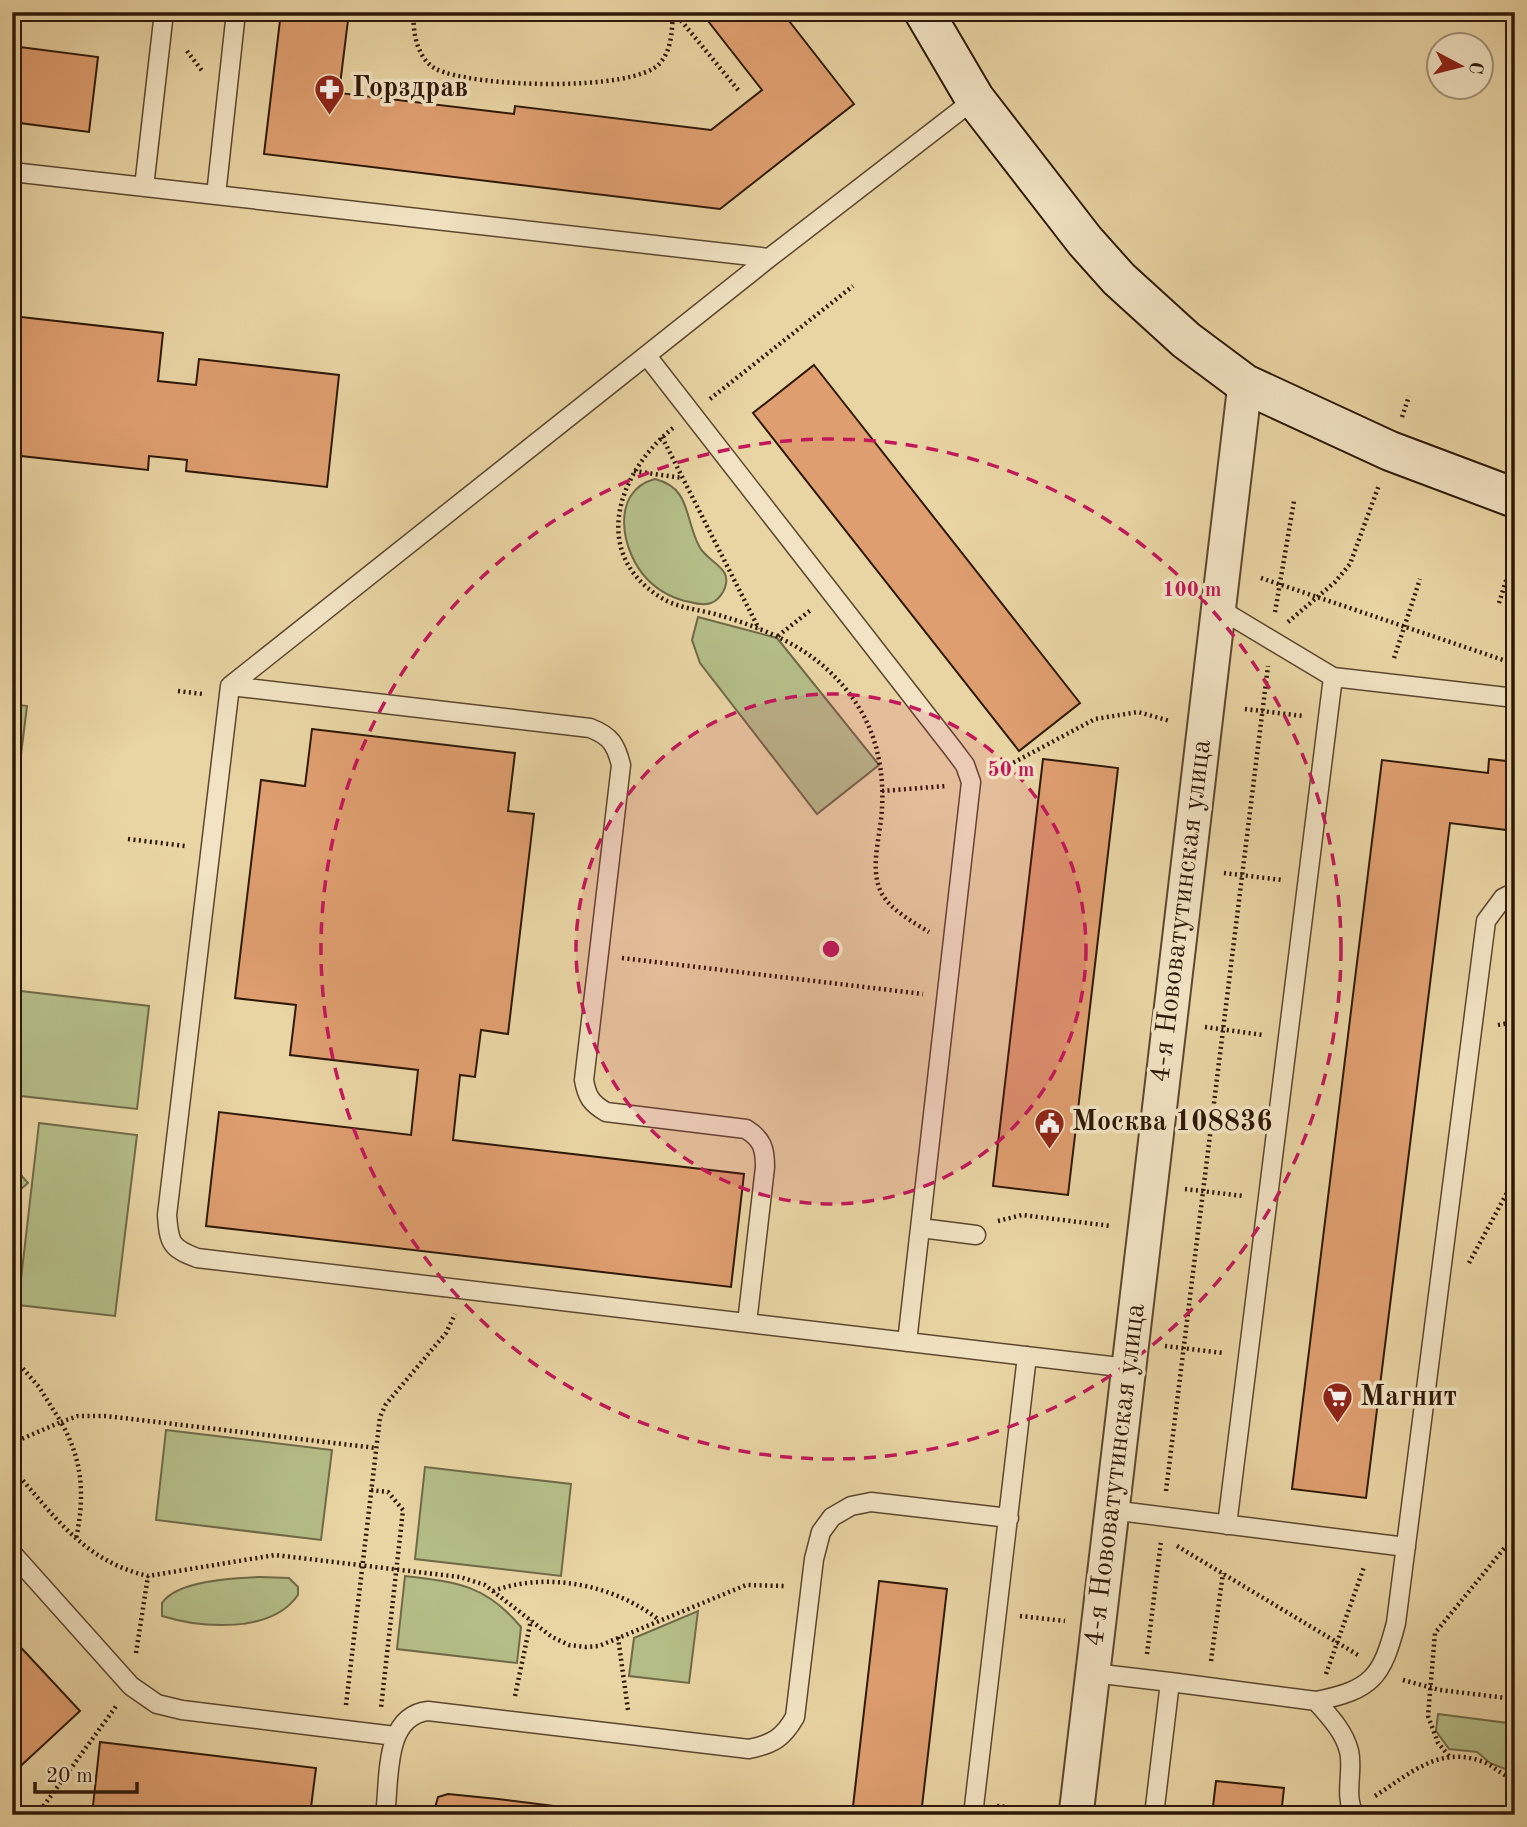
<svg xmlns="http://www.w3.org/2000/svg" width="1527" height="1827" font-family="'Old Standard TT',serif">
	<rect width="100%" height="100%" fill="#e9d4a3"/>
	<filter id="stains"><feTurbulence type="fractalNoise" baseFrequency=".00286" numOctaves="4"/><feColorMatrix values="0 0 0 0 .2 0 0 0 0 .09 0 0 0 0 .02 0 0 0 .5 -.17"/></filter>
	<radialGradient id="worn" r=".72"><stop offset=".6" stop-color="#630" stop-opacity="0"/><stop offset="1" stop-color="#630" stop-opacity=".3"/></radialGradient>
	<path fill="#b4bd87" stroke="#706a47" stroke-width="2" d="M655,479C691,488 684,517 699,546C708,564 736,567 723,592C720,597 717,601 711,603C705,605 697,604 690,602C674,599 660,592 648,580C621,553 609,491 655,479Z
		M698,617L777,638L879,765L817,814L700,663L692,640Z
		M12,704L27,706L12,828Z
		M12,990L149,1006L137,1109L12,1095Z
		M39,1123L137,1135L115,1316L18,1305Z
		M12,1165L28,1183L12,1197Z
		M166,1430L332,1450L321,1540L156,1520Z
		M425,1467L571,1484L561,1576L415,1559Z
		M405,1576C457,1582 486,1585 521,1627L517,1663L397,1649Z
		M260,1577L289,1578L298,1587V1595C271,1634 201,1628 162,1616V1603C177,1580 235,1578 260,1577Z
		M698,1611L689,1683L629,1676L634,1638Z
		M1438,1714L1515,1724V1773L1490,1763L1477,1752L1449,1749L1436,1731Z"/>
	<path fill="#df9e6f" stroke="#2d1807" stroke-width="2" d="M281,12H349L339,93L514,114L515,106L711,130L762,90L701,12H782L854,104L720,209L264,154Z
		M12,46L98,57L89,132L12,122Z
		M12,316L163,333L158,381L196,385L199,359L339,375L327,487L186,471L187,460L149,456L148,470L12,455Z
		M814,365L1080,703L1019,751L753,413Z
		M312,729L515,753L508,811L534,814L508,1034L481,1030L475,1077L460,1075L453,1140L744,1174L731,1287L206,1226L219,1112L411,1135L418,1070L290,1055L296,1005L235,998L261,780L305,786Z
		M1043,759L1118,768L1068,1195L993,1186Z
		M1489,759L1515,762V831L1450,823L1366,1498L1292,1489L1382,760L1488,773Z
		M879,1581L947,1589L921,1815H852Z
		M12,1638L80,1711L13,1773L12,1772Z
		M100,1742L316,1768L310,1815H92Z
		M1216,1781L1284,1788L1281,1815H1212Z
		M448,1794L498,1799L626,1815H433L438,1797Z"/>
	<g fill="none" stroke-linecap="round" stroke-linejoin="round">
		<defs>
			<path id="lane" d="M975,99L769,258L230,686L167,1215C169,1242 170,1248 197,1258L1128,1368
				M12,172L216,195L236,12
				M144,187L164,12
				M216,195L769,258
				M647,356L953,749L965,765L971,782L907,1342
				M1218,608L1333,677
				M230,686L590,728C611,736 616,745 621,765L584,1080C587,1097 591,1103 606,1112L746,1129C762,1139 765,1148 765,1167L747,1323
				M921,1228L976,1235
				M1111,1510L1406,1547
				M1227,1525L1333,677L1515,698
				M12,1553L131,1686L157,1704L182,1710L395,1736
				M1093,1673L1170,1682
				M385,1815C390,1780 383,1716 428,1711L749,1749C773,1744 783,1738 795,1717L814,1559L821,1532L832,1517L851,1506L871,1502L1009,1518
				M973,1815L1027,1356
				M1154,1815L1170,1682L1316,1701
				M1355,1815C1343,1797 1354,1771 1349,1751C1344,1731 1329,1716 1316,1701C1372,1690 1382,1677 1396,1623L1486,921L1503,898L1515,892"/>
			<path id="street" d="M1076,1815L1245,384"/>
			<path id="secondary" d="M924,12L975,99L1085,241L1119,279L1186,340L1245,384L1390,451L1515,498"/>
		</defs>
		<use href="#lane" stroke="#5c472e" stroke-width="21"/>
		<use href="#street" stroke="#5c472e" stroke-width="37"/>
		<use href="#secondary" stroke="#2d1807" stroke-width="42"/>
		<path stroke="#2d1807" stroke-width="4.5" stroke-dasharray="2 3.5" stroke-linecap="butt" d="M97,12L137,17
			M414,12C412,31 417,59 436,69C470,87 635,93 660,63C672,50 672,29 673,12
			M674,12L739,91
			M187,51L203,72
			M710,399L853,286
			M1402,417L1409,396
			M673,428C619,471 589,552 660,597C677,608 696,609 715,614C775,631 828,655 861,711C878,740 884,775 882,808C881,834 869,868 881,892C890,910 913,922 929,932
			M662,437L759,629
			M634,471L682,478
			M1261,578L1515,664
			M1499,603L1514,555
			M1275,612L1294,501
			M1288,622L1335,582L1350,564L1379,485
			M778,636L812,609
			M1394,658L1420,579
			M178,691L203,694
			M1245,709L1303,716
			M994,773L1095,719L1138,712L1170,721
			M882,791L946,786
			M128,839L185,846
			M1224,873L1282,880
			M622,958L923,994
			M1498,1025L1515,1022
			M1205,1027L1263,1035
			M1185,1189L1243,1196
			M998,1221L1022,1215L1111,1226
			M1469,1263L1515,1178
			M1165,1346L1223,1353
			M12,1356L39,1387L61,1422L78,1416H106L376,1448
			M12,1443L61,1422C83,1461 85,1495 76,1539
			M12,1468C54,1515 83,1561 148,1576L275,1555L460,1577L485,1585L552,1637L569,1645L586,1647L599,1646L746,1585L785,1586
			M371,1490L388,1492L403,1510L381,1708
			M1166,1491L1268,666
			M1177,1546L1358,1655
			M493,1591C547,1571 615,1585 659,1620
			M1020,1616L1065,1621
			M618,1637L628,1710
			M136,1653L148,1576
			M1147,1654L1161,1541
			M1211,1661L1223,1573
			M1326,1674L1364,1567
			M1403,1680L1440,1690L1515,1699
			M515,1696L531,1620
			M346,1705L380,1417L386,1404L446,1333L455,1314
			M1449,1756L1438,1743L1428,1716L1435,1633L1515,1535
			M1375,1796C1410,1774 1438,1746 1481,1761C1494,1765 1501,1776 1515,1779
			M997,1806L1042,1811
			M37,1815L117,1705"/>
		<use href="#lane" stroke="#f1e3c3" stroke-width="18"/>
		<use href="#street" stroke="#f1e3c3" stroke-width="33"/>
		<use href="#secondary" stroke="#f1e3c3" stroke-width="38"/>
	</g>
	<circle cx="831" cy="949" r="255" fill="#c2185b" fill-opacity=".12"/>
	<g fill="none" stroke="#c2185b" stroke-width="3.5" stroke-dasharray="12 9">
		<circle cx="831" cy="949" r="255"/>
		<circle cx="831" cy="949" r="510"/>
	</g>
	<defs>
		<symbol id="pharmacy-pin" viewBox="-11 -11 22 30"><path d="M0 17L-7.5 6A9.5 9.5 0 1 1 7.5 6Z" fill="#8f2418" stroke="#f1e3c3"/><path d="M-2-6h4v4h4v4h-4v4h-4v-4h-4v-4h4Z" fill="#fff"/></symbol>
		<symbol id="civic-pin" viewBox="-11 -11 22 30"><path d="M0 17L-7.5 6A9.5 9.5 0 1 1 7.5 6Z" fill="#8f2418" stroke="#f1e3c3"/><path d="M-.6-6.5H3V-4.5H.6V-3L4-1V1h2V6H-6V1h2V-1L-.6-3ZM-1.2 2.5V6h2.4V2.5Z" fill="#fff"/></symbol>
		<symbol id="supermarket-pin" viewBox="-11 -11 22 30"><path d="M0 17L-7.5 6A9.5 9.5 0 1 1 7.5 6Z" fill="#8f2418" stroke="#f1e3c3"/><path d="M-6-5.5h2.5l.6 2H6L4.5 2H-2.5L-4.4-4H-6ZM-1.5 3.2a1.3 1.3 0 1 0 .1 0ZM3 3.2a1.3 1.3 0 1 0 .1 0Z" fill="#fff"/></symbol>
	</defs>
	<g fill-rule="evenodd">
		<use href="#pharmacy-pin" x="312" y="72" width="35" height="47"/>
		<use href="#civic-pin" x="1032" y="1106" width="35" height="47"/>
		<use href="#supermarket-pin" x="1320" y="1380" width="35" height="47"/>
	</g>
	<g text-anchor="middle" dominant-baseline="central" stroke-width="7" stroke-linejoin="round" paint-order="stroke">
		<g font-size="28" font-weight="bold" fill="#2d1807" stroke="#f1e3c3" text-anchor="start">
			<text x="352" y="89">Горздрав</text>
			<text x="1072" y="1123">Москва 108836</text>
			<text x="1360" y="1398">Магнит</text>
		</g>
		<g font-size="28" fill="#2d1807" stroke="#f1e3c3">
			<text transform="translate(1182 911) rotate(-83)">4-я Нововатутинская улица</text>
			<text transform="translate(1116 1475) rotate(-83)">4-я Нововатутинская улица</text>
		</g>
	</g>
	<circle cx="831" cy="949" r="10" fill="#c2185b" stroke="#f1e3c3" stroke-width="3.5"/>
	<g font-size="21" text-anchor="middle" font-weight="bold" fill="#c2185b" stroke="#f1e3c3" stroke-width="7" stroke-linejoin="round" paint-order="stroke">
		<text x="1192" y="596">100 m</text>
		<text x="1011" y="776">50 m</text>
	</g>
	<rect width="1527" height="1827" fill="none" stroke="#e9d4a3" stroke-width="42"/>
	<rect x="14" y="14" width="1499" height="1799" fill="none" stroke="#2d1807" stroke-width="3.5"/>
	<rect x="21" y="21" width="1485" height="1785" fill="none" stroke="#2d1807" stroke-width="2"/>
	<g transform="translate(1460 66) rotate(97)"><circle r="33" fill="#f1e3c3" stroke="#a39278" stroke-width="2"/>
	<path d="M0-5L12 26L0 18L-12 26Z" fill="#8f2418"/>
	<text y="-10" font-size="19" font-weight="bold" text-anchor="middle" fill="#2d1807">С</text>
	</g>
	<path d="M35 1782v10h102v-10" fill="none" stroke="#2d1807" stroke-width="3.5"/>
	<text x="46" y="1782" font-size="21" fill="#2d1807" stroke="#f1e3c3" stroke-width="5" paint-order="stroke">20 m</text>
	<rect width="100%" height="100%" filter="url(#stains)"/>
	<rect width="100%" height="100%" fill="url(#worn)"/>
</svg>
